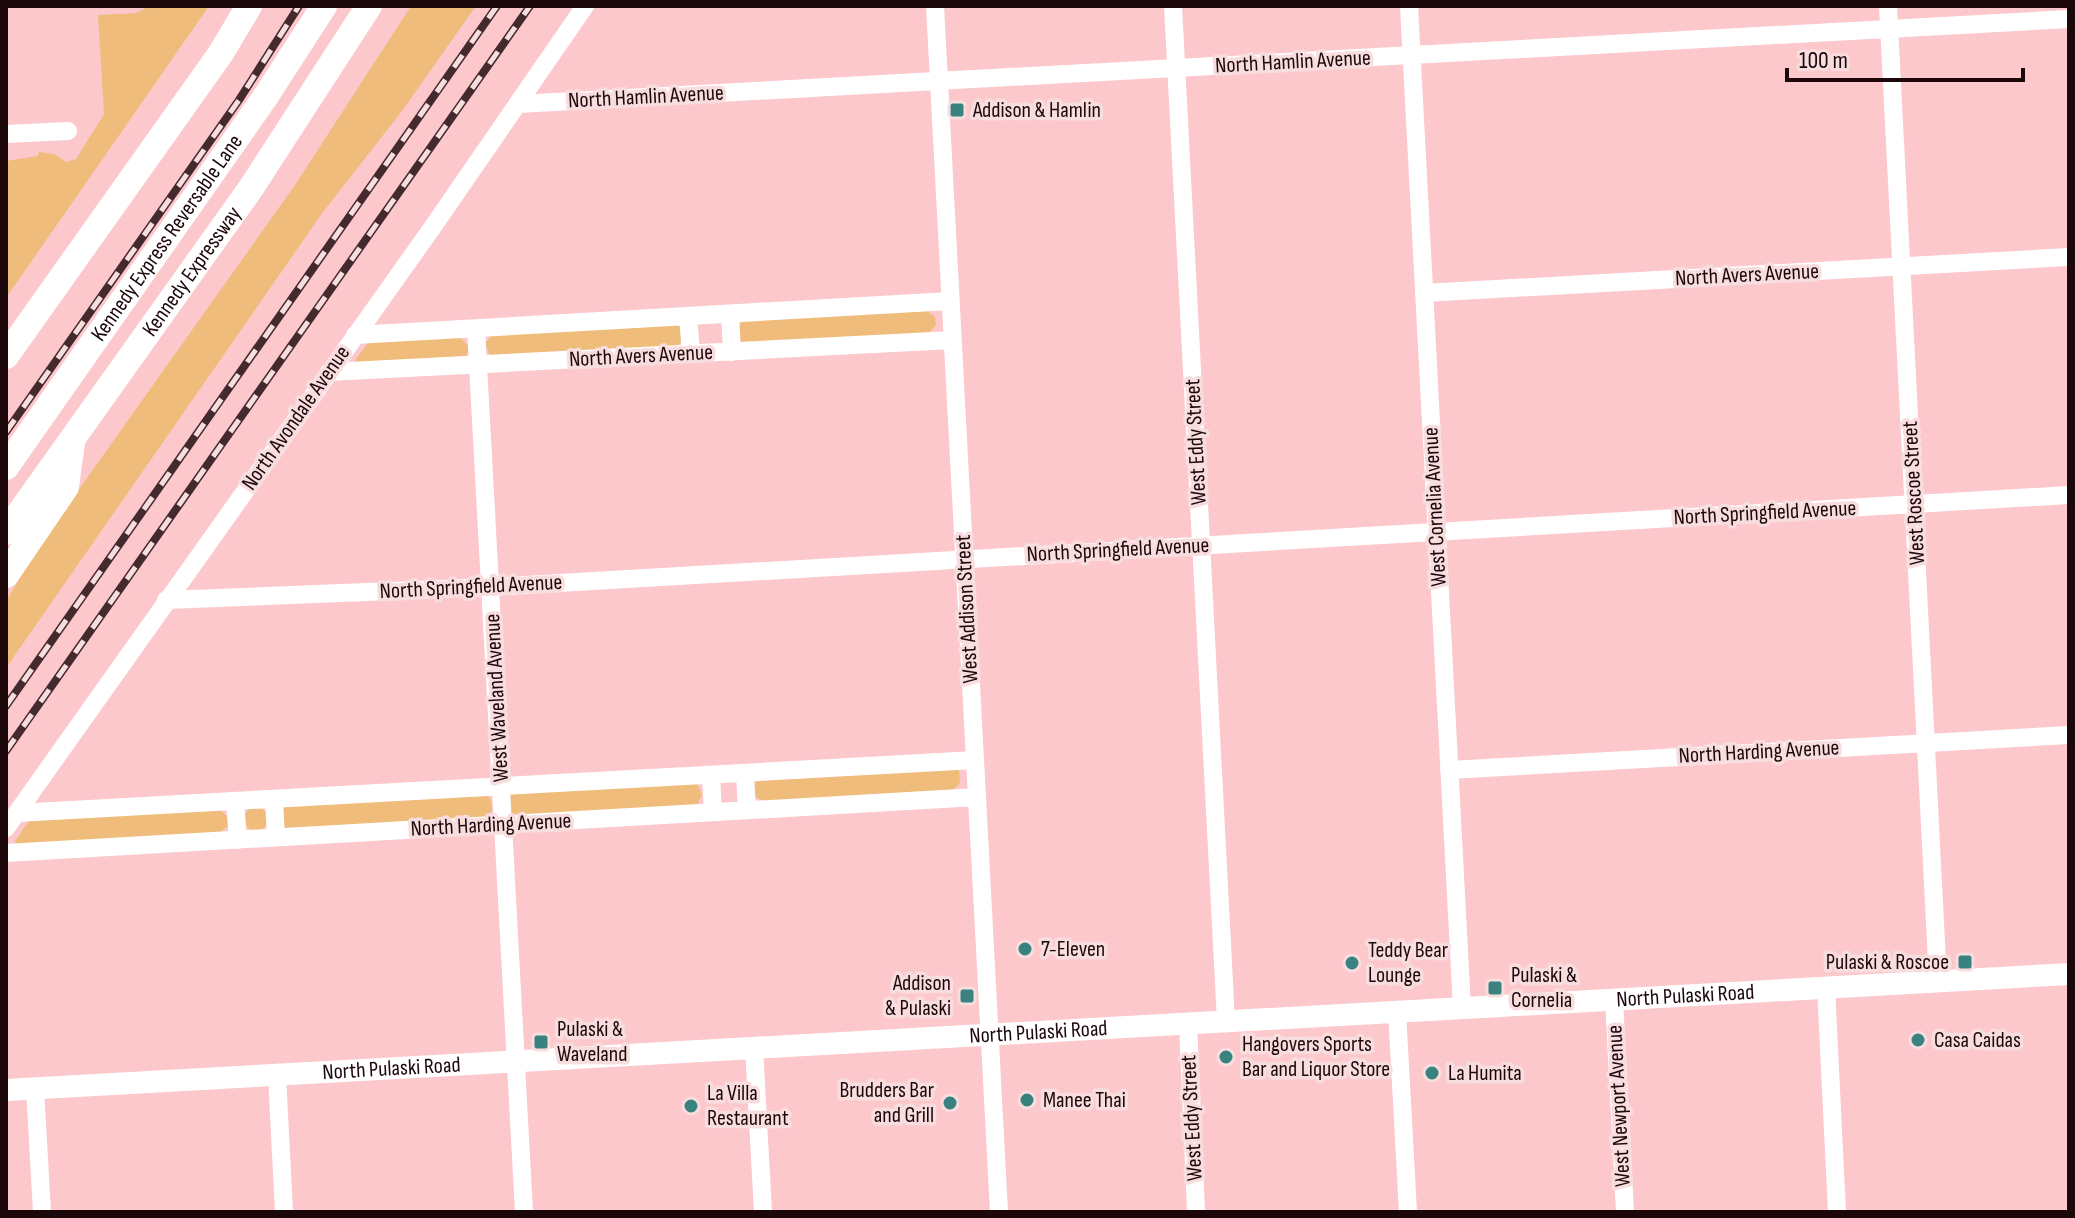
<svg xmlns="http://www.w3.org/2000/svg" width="2075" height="1218" font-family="'Sofia Sans Condensed',sans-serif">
	<rect width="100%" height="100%" fill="#fcc8cc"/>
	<path fill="#efbc7b" d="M150,6H209L6,298V161L38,156L39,152L54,154L66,162L76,159L104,114L98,15L136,13Z
		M411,6H476L402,111L323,212L6,668V601L43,540L295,185Z
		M928,311L935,317L936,325L927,335L741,344L738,341L736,328L744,320Z
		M677,324L682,328L684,339L675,348L490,357L485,343L494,333Z
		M452,337L460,338L468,345L469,352L465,356L356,364L355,360L369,342Z
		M959,769L960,783L952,791L767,802L752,796L753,783L759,781Z
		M697,783L702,795L697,805L517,816L511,813L508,797L512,793Z
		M487,795L491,800L492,811L485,817L285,828L281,823L280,811L284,806Z
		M244 819a12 12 0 1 1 24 0a12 12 0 1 1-24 0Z
		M219,808L229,819L228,826L218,834L16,845L15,841L31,818Z"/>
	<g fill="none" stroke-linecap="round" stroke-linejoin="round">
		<path stroke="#fff" stroke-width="18" d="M935,6L999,1212
			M1173,6L1226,1021
			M1409,6L1462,1008
			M1888,6L1938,981
			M518,104L2069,19
			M6,134L68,131
			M1424,293L2069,257
			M730,314L732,352
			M688,316L691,354
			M476,328L524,1212
			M355,335L950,301
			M329,372L952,340
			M166,600L491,587L2069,495
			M1449,770L2069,735
			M745,773L747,810
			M711,775L713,812
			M274,799L276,837
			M235,801L238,840
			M17,813L975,760
			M6,828L432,228L585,6
			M6,853L977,797
			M1826,987L1837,1212
			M1614,999L1625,1212
			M1397,1011L1408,1212
			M1188,1023L1196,1212
			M754,1048L763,1212
			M277,1075L284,1212
			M35,1088L42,1212"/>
		<path stroke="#fff" stroke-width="22" id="s1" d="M6,1090L2069,974"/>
		<g stroke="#fff" stroke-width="26">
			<path d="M6,356L221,53L249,6"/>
			<path id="s2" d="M6,467L266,96L324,6"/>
			<path id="s3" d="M6,532L251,188L369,6"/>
			<path d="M6,575L66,487L72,442"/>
		</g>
		<defs>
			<path id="rail" d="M6,432L239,100L299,6
				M6,706L497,6
				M6,751L530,6"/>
		</defs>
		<use href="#rail" stroke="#442a2d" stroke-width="8"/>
		<use href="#rail" stroke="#f8dddf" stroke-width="5" stroke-dasharray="15" stroke-linecap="butt"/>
	</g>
	<g fill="#3a8280" stroke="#f8dddf" stroke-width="3">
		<rect x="949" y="102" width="16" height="16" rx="4"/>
		<circle cx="1025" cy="949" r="8"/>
		<rect x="1957" y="954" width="16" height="16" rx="4"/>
		<circle cx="1352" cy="963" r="8"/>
		<rect x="1487" y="980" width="16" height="16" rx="4"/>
		<rect x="959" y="988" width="16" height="16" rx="4"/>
		<circle cx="1918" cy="1040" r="8"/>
		<rect x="533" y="1034" width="16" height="16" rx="4"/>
		<circle cx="1226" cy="1057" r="8"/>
		<circle cx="1432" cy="1073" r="8"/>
		<circle cx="1027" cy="1100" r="8"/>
		<circle cx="950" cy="1103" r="8"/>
		<circle cx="691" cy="1106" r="8"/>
	</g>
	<g text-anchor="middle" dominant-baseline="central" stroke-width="7" stroke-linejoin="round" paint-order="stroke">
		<g font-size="22" fill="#1c070a" stroke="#f8dddf">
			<text transform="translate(1293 62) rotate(-3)">North Hamlin Avenue</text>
			<text transform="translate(646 97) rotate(-3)">North Hamlin Avenue</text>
			<text stroke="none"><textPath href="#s2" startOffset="280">Kennedy Express Reversable Lane</textPath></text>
			<text stroke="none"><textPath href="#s3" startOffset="320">Kennedy Expressway</textPath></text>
			<text transform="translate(1747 275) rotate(-3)">North Avers Avenue</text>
			<text transform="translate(641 356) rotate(-3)">North Avers Avenue</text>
			<text transform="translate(296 418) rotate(-55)">North Avondale Avenue</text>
			<text transform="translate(1196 442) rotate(-93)">West Eddy Street</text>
			<text transform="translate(1914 493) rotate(-93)">West Roscoe Street</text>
			<text transform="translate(1435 507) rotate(-93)">West Cornelia Avenue</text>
			<text transform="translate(1765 513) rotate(-3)">North Springfield Avenue</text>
			<text transform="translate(1118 550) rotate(-3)">North Springfield Avenue</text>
			<text transform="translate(471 587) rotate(-3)">North Springfield Avenue</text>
			<text transform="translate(967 609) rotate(-93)">West Addison Street</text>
			<text transform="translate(497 698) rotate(-93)">West Waveland Avenue</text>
			<text transform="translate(1759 752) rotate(-3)">North Harding Avenue</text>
			<text transform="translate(491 825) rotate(-3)">North Harding Avenue</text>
			<text stroke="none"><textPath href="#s1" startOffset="1682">North Pulaski Road</textPath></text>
			<text stroke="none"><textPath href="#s1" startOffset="1034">North Pulaski Road</textPath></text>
			<text stroke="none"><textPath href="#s1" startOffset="386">North Pulaski Road</textPath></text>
			<text transform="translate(1619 1106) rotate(-93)">West Newport Avenue</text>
			<text transform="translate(1192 1118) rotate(-93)">West Eddy Street</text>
		</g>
		<g font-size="22" fill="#1c070a" stroke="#f8dddf" text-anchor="start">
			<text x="973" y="110">Addison &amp; Hamlin</text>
			<text x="1041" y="949">7-Eleven</text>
			<text x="1368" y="950">Teddy Bear<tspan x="1368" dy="25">Lounge</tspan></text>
			<text x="1949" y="962" text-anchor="end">Pulaski &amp; Roscoe</text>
			<text x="1511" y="975">Pulaski &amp;<tspan x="1511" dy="25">Cornelia</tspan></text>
			<text x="951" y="983" text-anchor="end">Addison<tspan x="951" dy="25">&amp; Pulaski</tspan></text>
			<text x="557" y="1029">Pulaski &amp;<tspan x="557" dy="25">Waveland</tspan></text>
			<text x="1934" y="1040">Casa Caidas</text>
			<text x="1242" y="1044">Hangovers Sports<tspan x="1242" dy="25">Bar and Liquor Store</tspan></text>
			<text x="1448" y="1073">La Humita</text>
			<text x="934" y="1090" text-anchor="end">Brudders Bar<tspan x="934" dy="25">and Grill</tspan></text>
			<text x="707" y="1093">La Villa<tspan x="707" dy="25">Restaurant</tspan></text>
			<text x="1043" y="1100">Manee Thai</text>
		</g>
	</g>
	<rect width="2075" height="1218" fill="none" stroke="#1c070a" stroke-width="16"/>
	<path d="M1787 68v12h236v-12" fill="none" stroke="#1c070a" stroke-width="4"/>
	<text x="1799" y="68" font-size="24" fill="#1c070a" stroke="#f8dddf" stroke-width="6" paint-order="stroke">100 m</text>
</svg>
